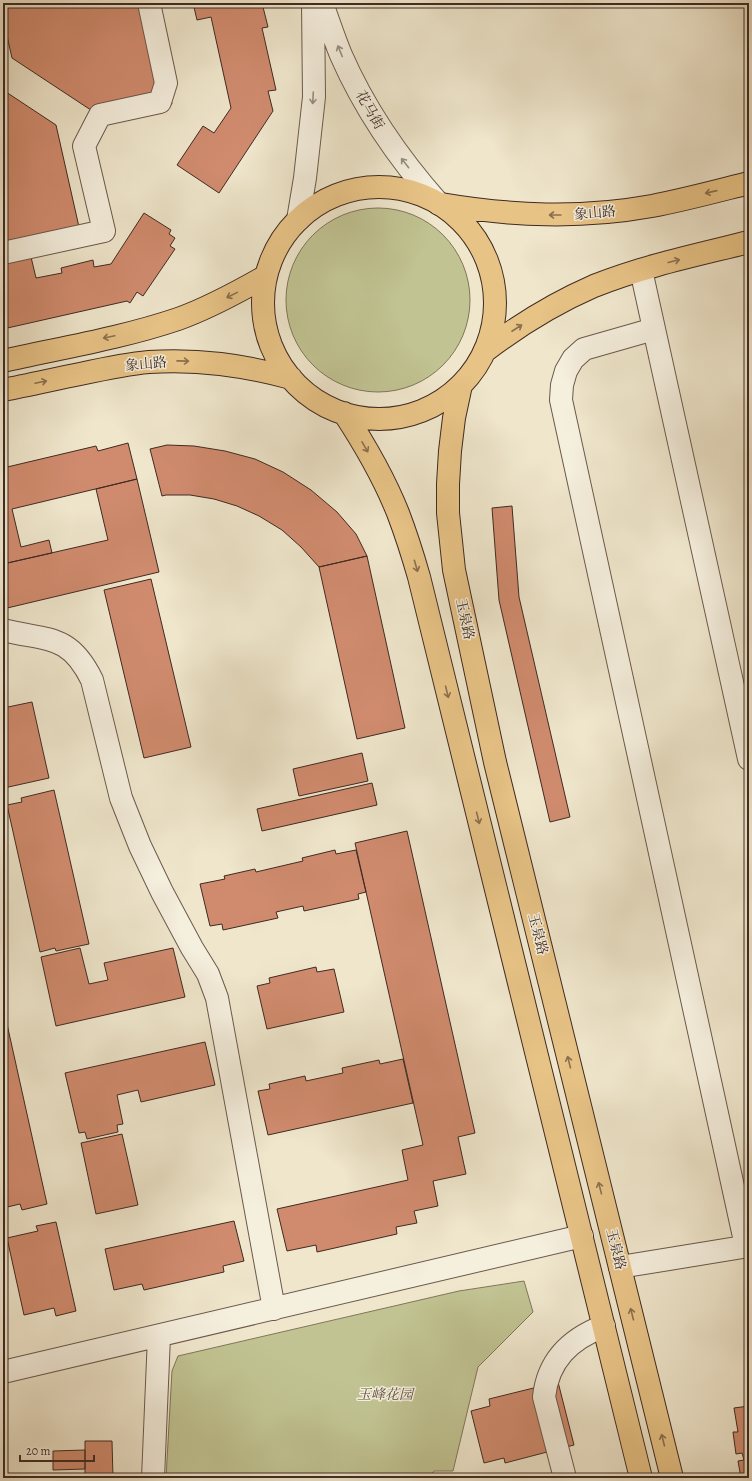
<svg xmlns="http://www.w3.org/2000/svg" width="752" height="1481" font-family="Alegreya,'Noto Serif SC',serif">
	<rect width="100%" height="100%" fill="#efe6cc"/>
	<filter id="stains"><feTurbulence type="fractalNoise" baseFrequency=".005" numOctaves="4"/><feColorMatrix values="0 0 0 0 .2 0 0 0 0 .09 0 0 0 0 .02 0 0 0 .5 -.17"/></filter>
	<radialGradient id="worn" r=".72"><stop offset=".6" stop-color="#630" stop-opacity="0"/><stop offset="1" stop-color="#630" stop-opacity=".3"/></radialGradient>
	<path fill="#c1c392" stroke="#80765a" d="M286 300a92 92 0 1 1 184 0a92 92 0 1 1-184 0Z
		M524,1281L533,1312L478,1367L453,1471H434L429,1478H166L172,1371L178,1356L459,1291Z"/>
	<path fill="#d08b6e" stroke="#3f2a22" d="M3,3H148L172,104L106,120L12,58L3,18Z
		M193,3H262L268,27L262,28L276,90L268,91L273,111L219,193L177,165L203,126L214,133L231,108L211,17L197,20Z
		M3,90L56,125L79,227L3,245Z
		M144,213L171,230L169,234L175,238L170,246L175,249L143,296L137,292L130,303L127,301L3,329V263L31,257L36,278L62,273L61,268L93,260L94,267L111,264Z
		M128,443L137,479L12,509L21,547L49,540L52,553L3,564V468L96,446L98,451Z
		M167,445L194,446L225,451L255,459L283,472L311,490L337,512L356,534L367,556L319,567L301,547L282,530L259,516L237,506L214,499L190,495H166L162,496L150,449Z
		M137,479L159,572L3,609V564L108,540L96,489Z
		M512,506L519,597L570,817L550,822L499,600L492,508Z
		M367,556L405,728L357,739L319,567Z
		M151,579L191,747L144,758L104,590Z
		M32,702L49,778L4,788L3,782V708Z
		M362,753L368,781L299,796L293,769Z
		M372,783L377,805L262,831L257,809Z
		M54,790L89,944L56,951L55,948L40,952L7,805L22,802L21,798Z
		M407,831L475,1133L458,1137L466,1174L433,1181L438,1206L414,1211L417,1223L396,1227L397,1234L317,1252L316,1245L287,1251L277,1209L408,1180L402,1150L423,1145L355,843Z
		M335,850L336,854L356,850L366,892L358,894L359,899L304,911L303,906L276,912L278,918L223,930L222,924L210,926L200,884L225,879L224,876L255,869L256,872L303,861L302,858Z
		M80,948L89,984L108,980L104,963L173,948L185,997L56,1026L41,957Z
		M316,967L317,972L334,969L344,1012L267,1029L257,986L270,983L269,978Z
		M7,1024L47,1204L22,1210L20,1204L3,1208V1025Z
		M205,1042L215,1085L141,1102L138,1090L117,1095L123,1124L117,1125L118,1132L87,1139L85,1132L79,1133L65,1073Z
		M403,1059L413,1103L268,1135L258,1091L270,1089L269,1084L305,1076L306,1081L343,1073L342,1068L379,1060L380,1064Z
		M122,1134L138,1205L96,1214L81,1143Z
		M234,1221L244,1261L223,1266L224,1272L144,1290L142,1284L114,1290L105,1249Z
		M56,1222L76,1311L56,1316L54,1308L24,1315L7,1238L38,1231L36,1226Z
		M558,1382L574,1445L505,1463L504,1458L484,1463L471,1411L490,1406L489,1399Z
		M749,1406V1478H741L738,1461L744,1460L742,1453L736,1454L733,1432H738L734,1408Z
		M85,1441H112L113,1478H85Z
		M85,1450V1469L53,1470V1451Z"/>
	<g fill="none" stroke-linecap="round" stroke-linejoin="round">
		<defs>
			<path id="minor" d="M322,3C328,20 334,38 341,55C365,110 399,159 439,204
				M298,220L305,178L314,97L313,3
				M3,253L104,231L84,146L100,115L160,102L166,83L149,3
				M641,270L749,759
				M654,329L584,349L573,359L566,371L562,385L561,400L746,1246
				M3,630C47,641 69,633 92,680L121,798L140,846L162,892L192,948L208,974L217,998L274,1309
				M620,1267L749,1246
				M3,1372L582,1236
				M153,1478L159,1336
				M565,1478L544,1397C548,1360 570,1339 604,1326"/>
			<path id="major" d="M263 303a116 116 0 1 1 232 0a116 116 0 1 1-232 0Z
				M441,204C512,216 580,219 652,206C684,200 717,191 749,183
				M485,351C519,325 555,303 594,286C644,266 697,255 749,242
				M3,361C61,348 122,338 178,319C209,308 238,292 266,276
				M461,385L454,418L450,451L448,484V513L454,570L495,762L672,1478
				M3,390C29,385 55,379 80,374C103,369 126,364 149,362C199,359 242,365 291,378
				M344,413C365,445 384,478 398,513C406,534 413,556 419,577L641,1478"/>
		</defs>
		<use href="#minor" stroke="#6b594c" stroke-width="24"/>
		<use href="#major" stroke="#3f2a22" stroke-width="24"/>
		<use href="#minor" stroke="#f5efde" stroke-width="22"/>
		<use href="#major" stroke="#e8c386" stroke-width="22"/>
	</g>
	<defs><path id="oneway-shaft" d="M-6 0H5M1.5-3L5.5 0L1.5 3" fill="none" stroke-width="1.6" stroke-linecap="round" stroke-linejoin="round"/></defs>
	<g stroke="#9a8c80">
		<use href="#oneway-shaft" transform="translate(340 51) rotate(-112)"/>
		<use href="#oneway-shaft" transform="translate(313 98) rotate(93)"/>
		<use href="#oneway-shaft" transform="translate(405 163) rotate(-128)"/>
	</g>
	<g stroke="#8b6f4f">
		<use href="#oneway-shaft" transform="translate(711 192) rotate(167)"/>
		<use href="#oneway-shaft" transform="translate(555 215) rotate(180)"/>
		<use href="#oneway-shaft" transform="translate(674 261) rotate(-14)"/>
		<use href="#oneway-shaft" transform="translate(232 295) rotate(154)"/>
		<use href="#oneway-shaft" transform="translate(517 328) rotate(-33)"/>
		<use href="#oneway-shaft" transform="translate(109 337) rotate(168)"/>
		<use href="#oneway-shaft" transform="translate(183 361) rotate(1)"/>
		<use href="#oneway-shaft" transform="translate(41 382) rotate(-12)"/>
		<use href="#oneway-shaft" transform="translate(365 447) rotate(60)"/>
		<use href="#oneway-shaft" transform="translate(416 566) rotate(74)"/>
		<use href="#oneway-shaft" transform="translate(447 692) rotate(76)"/>
		<use href="#oneway-shaft" transform="translate(478 818) rotate(76)"/>
		<use href="#oneway-shaft" transform="translate(569 1062) rotate(-104)"/>
		<use href="#oneway-shaft" transform="translate(600 1188) rotate(-104)"/>
		<use href="#oneway-shaft" transform="translate(632 1314) rotate(-104)"/>
		<use href="#oneway-shaft" transform="translate(663 1440) rotate(-104)"/>
	</g>
	<g text-anchor="middle" dominant-baseline="central" stroke-width="3" stroke-linejoin="round" paint-order="stroke">
		<g font-size="14" fill="#3f2a22" stroke="#f5efde">
			<text transform="translate(370 110) rotate(60)">花马街</text>
			<text transform="translate(595 213) rotate(-5)">象山路</text>
			<text transform="translate(146 364) rotate(-5)">象山路</text>
			<text transform="translate(465 619) rotate(78)">玉泉路</text>
			<text transform="translate(538 934) rotate(76)">玉泉路</text>
			<text transform="translate(616 1249) rotate(76)">玉泉路</text>
		</g>
		<g font-size="14" font-style="italic" fill="#60503e" stroke="#f5efde">
			<text x="385" y="1394">玉峰花园</text>
		</g>
	</g>
	<rect width="752" height="1481" fill="none" stroke="#efe6cc" stroke-width="16"/>
	<rect x="4" y="4" width="744" height="1473" fill="none" stroke="#3f2a22" stroke-width="2"/>
	<rect x="8" y="8" width="736" height="1465" fill="none" stroke="#3f2a22"/>
	<path d="M20 1455v6h74v-6" fill="none" stroke="#3f2a22" stroke-width="2"/>
	<text x="26" y="1455" font-size="12" fill="#3f2a22" stroke="#f5efde" stroke-width="3" paint-order="stroke">20 m</text>
	<rect width="100%" height="100%" filter="url(#stains)"/>
	<rect width="100%" height="100%" fill="url(#worn)"/>
</svg>
